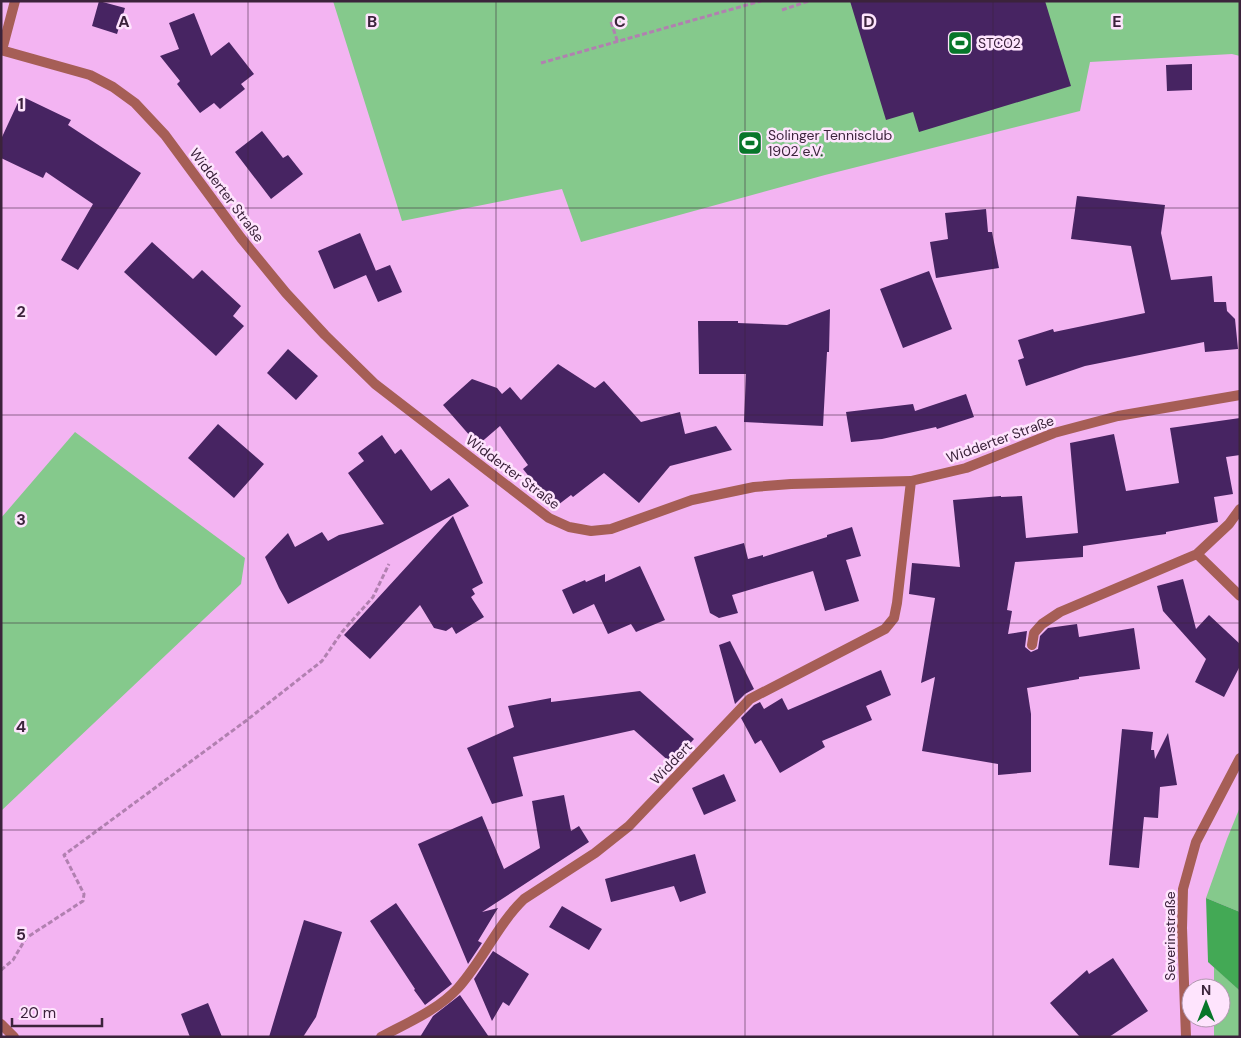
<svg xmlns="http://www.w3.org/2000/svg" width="1241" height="1038" font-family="'DM Sans',sans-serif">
	<rect width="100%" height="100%" fill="#f3b4f2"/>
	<path fill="#85c98c" d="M333,1H1240V56L1232,54L1090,62L1080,111L825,175L581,242L562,189L402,221Z
		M75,432L245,558L241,584L1,811V518Z
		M1240,807V912L1206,898L1227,839Z
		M1214,967L1240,991V1037H1214V1018H1221V988H1214Z"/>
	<path fill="#43a955" d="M1206,898L1240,912V991L1208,962Z"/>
	<path fill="#472462" d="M99,1L125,8L117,34L92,26Z
		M850,1H1045L1071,86L919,132L913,112L886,120Z
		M194,13L211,56L229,42L254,74L241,84L245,89L220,109L214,103L200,113L177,84L180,81L160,56L179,49L169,23Z
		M1192,64V90L1167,91L1166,65Z
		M21,96L71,120L68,125L141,173L78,270L61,260L93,204L46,172L43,178L1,158L2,137Z
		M262,131L283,158L288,155L303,174L271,199L235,152Z
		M1077,196L1165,205L1161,233L1171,280L1212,276L1214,302H1226L1227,311L1235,319L1238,349L1205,352L1204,342L1085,366L1026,386L1018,360L1024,358L1018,340L1053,329L1054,332L1145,313L1131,246L1071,239Z
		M986,209L988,232H992L999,268L936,278L930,242L948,239L945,213Z
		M360,233L376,271L370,273L390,265L402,292L378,302L366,275L334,289L318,251Z
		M152,242L193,279L202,270L241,306L233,316L244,326L216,356L124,272Z
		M929,271L952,329L903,348L880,289Z
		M830,309L829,352H827L823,426L744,422L746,374H699L698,321H738V323L787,325Z
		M288,349L318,376L296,400L267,373Z
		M558,364L595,388L604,381L641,422L680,412L685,434L716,426L732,450L670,466L639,503L604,473L573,497L571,495L554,508L523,469L528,465L500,426L478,445L443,405L472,379L497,388L502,394L510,387L521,400Z
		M966,394L974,417L937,429L936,427L882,439L851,442L846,412L913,404L915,411Z
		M1240,418V455L1226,457L1233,494L1214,497L1218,522L1166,532V534L1083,546V557L1015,562L1007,610L1012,611L1008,634L1027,631L1025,647L1031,652L1038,649L1040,636L1048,628L1077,624L1079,637L1134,628L1140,669L1079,677V679L1027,688L1031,714V772L998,775V764L922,751L935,677L921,683L935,598L909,594L912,563L960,567L953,500L1001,496V497L1022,496L1026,538L1078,533L1070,443L1114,434L1126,491L1179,483L1170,428Z
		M218,424L264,464L234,498L188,458Z
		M382,435L395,454L401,449L431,491L449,478L469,506L288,604L279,588L265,557L288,533L295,547L322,532L328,541L339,535L384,524L348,473L364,461L358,453Z
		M453,516L483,583L472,589L475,594L471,597L484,617L456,634L452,627L446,631L434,628L420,605L370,659L344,635Z
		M852,527L861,556L846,560L859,601L825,611L813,571L732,595L738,613L719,618L710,613L694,557L744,543L748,559L763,555V557L827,537V535Z
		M640,566L665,620L636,632L631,624L608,634L594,604L573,614L562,590L585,580L586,582L605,574V582Z
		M1183,579L1196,629L1209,615L1240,644V666L1224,697L1195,682L1206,659L1163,611L1157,586Z
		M730,641L754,689L745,694L735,704L719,645Z
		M881,670L891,695L866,706L872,720L822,741L825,747L780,773L761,740L755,744L741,718L754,705L760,702L764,709L782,698L788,710Z
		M640,691L694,739L672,764L634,730L513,757L523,796L492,804L467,748L514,727L508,706L551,698V702Z
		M1122,729L1153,732L1151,750H1154L1155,759L1168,733L1177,785L1160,787L1158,818L1144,817L1139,868L1109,865Z
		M724,774L736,801L704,815L692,788Z
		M564,795L571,831L579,826L589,842L482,912L498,908L478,941L482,943L468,964L418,844L482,816L504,869L540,848L532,801Z
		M695,854L706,893L680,902L674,886L611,902L605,879Z
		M396,903L452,984L425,1005L414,990L415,989L370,921Z
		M562,906L602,929L589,950L549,927Z
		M304,920L342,932L316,1017L303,1037H269Z
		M493,951L529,974L509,1006L503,1002L492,1021L474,979Z
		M1113,958L1148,1011L1109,1037H1080L1050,1003L1087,970L1089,974Z
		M460,995L489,1037H420L433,1016Z
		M208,1003L222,1037H190L181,1014Z"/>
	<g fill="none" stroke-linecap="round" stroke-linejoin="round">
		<path stroke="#b180b0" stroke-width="3" stroke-dasharray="5 2.5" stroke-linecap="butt" d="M782,10L809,1
			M611,22L618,43
			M541,63L761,1
			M1,970L13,960L26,938L83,901L84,894L64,855L247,720L322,661L342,632L373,597L389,564"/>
		<path stroke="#a65e56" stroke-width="10" d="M1197,554L1229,524L1240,509
			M1032,645L1034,633L1042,624L1060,612L1197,554L1240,596"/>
		<path stroke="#a65e56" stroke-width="10" d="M1,50L90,75L113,87L135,103L165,135L241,238L286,293L325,335L375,384L549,518L569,527L591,531L611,529L692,500L754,487L791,484L911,481L966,468L1054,433L1118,416L1240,395
			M2,50L15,1
			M1,1024L14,1037
			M381,1037C407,1023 438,1010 458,988C483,960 498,924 524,899L595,853L629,826L750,699L885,629L894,618L897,603L911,481
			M1186,1037L1182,928L1183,889L1196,842L1240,758"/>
	</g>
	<path fill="none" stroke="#3b233b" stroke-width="1" stroke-opacity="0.55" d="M248,1V1037M496,1V1037M745,1V1037M993,1V1037M1,208H1240M1,415H1240M1,623H1240M1,830H1240"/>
	<defs>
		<symbol id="stadium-square" viewBox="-11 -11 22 22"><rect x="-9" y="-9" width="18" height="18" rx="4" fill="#07762a" stroke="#fee4fd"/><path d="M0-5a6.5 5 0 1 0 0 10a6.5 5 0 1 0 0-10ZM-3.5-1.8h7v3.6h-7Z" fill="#fff"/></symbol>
	</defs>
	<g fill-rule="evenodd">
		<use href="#stadium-square" x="946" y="29" width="28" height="28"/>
		<use href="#stadium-square" x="736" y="129" width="28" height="28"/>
	</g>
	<g text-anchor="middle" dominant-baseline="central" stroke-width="5" stroke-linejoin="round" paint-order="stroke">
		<g font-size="14" fill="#3b233b" stroke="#fee4fd" text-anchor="start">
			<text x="978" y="43">STC02</text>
			<text x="768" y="135">Solinger Tennisclub<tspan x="768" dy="16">1902 e.V.</tspan></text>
		</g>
		<g font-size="14" fill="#3b233b" stroke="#fee4fd">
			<text transform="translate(227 195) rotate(53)">Widderter Straße</text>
			<text transform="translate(1000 439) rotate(-20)">Widderter Straße</text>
			<text transform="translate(513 472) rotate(37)">Widderter Straße</text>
			<text transform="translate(671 763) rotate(-46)">Widdert</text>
			<text transform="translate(1170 936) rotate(-90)">Severinstraße</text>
		</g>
	</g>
	<g font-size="16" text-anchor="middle" font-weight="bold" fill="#3b233b" stroke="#fee4fd" stroke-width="5" stroke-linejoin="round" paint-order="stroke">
		<text x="124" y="27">A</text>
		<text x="372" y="27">B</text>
		<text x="620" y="27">C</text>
		<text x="869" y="27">D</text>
		<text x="1117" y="27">E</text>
		<text x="21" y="109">1</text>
		<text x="21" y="317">2</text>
		<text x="21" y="525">3</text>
		<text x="21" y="732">4</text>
		<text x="21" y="940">5</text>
	</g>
	<rect width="1241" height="1038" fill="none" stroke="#3b233b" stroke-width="5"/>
	<g transform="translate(1206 1003)"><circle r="24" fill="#fee4fd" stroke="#b097af"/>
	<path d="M0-4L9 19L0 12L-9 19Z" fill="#07762a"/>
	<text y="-8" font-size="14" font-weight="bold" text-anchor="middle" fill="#3b233b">N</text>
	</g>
	<path d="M12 1018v8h90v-8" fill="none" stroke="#3b233b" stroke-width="2.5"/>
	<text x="20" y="1018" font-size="15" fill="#3b233b" stroke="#fee4fd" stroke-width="4" paint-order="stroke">20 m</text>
</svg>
